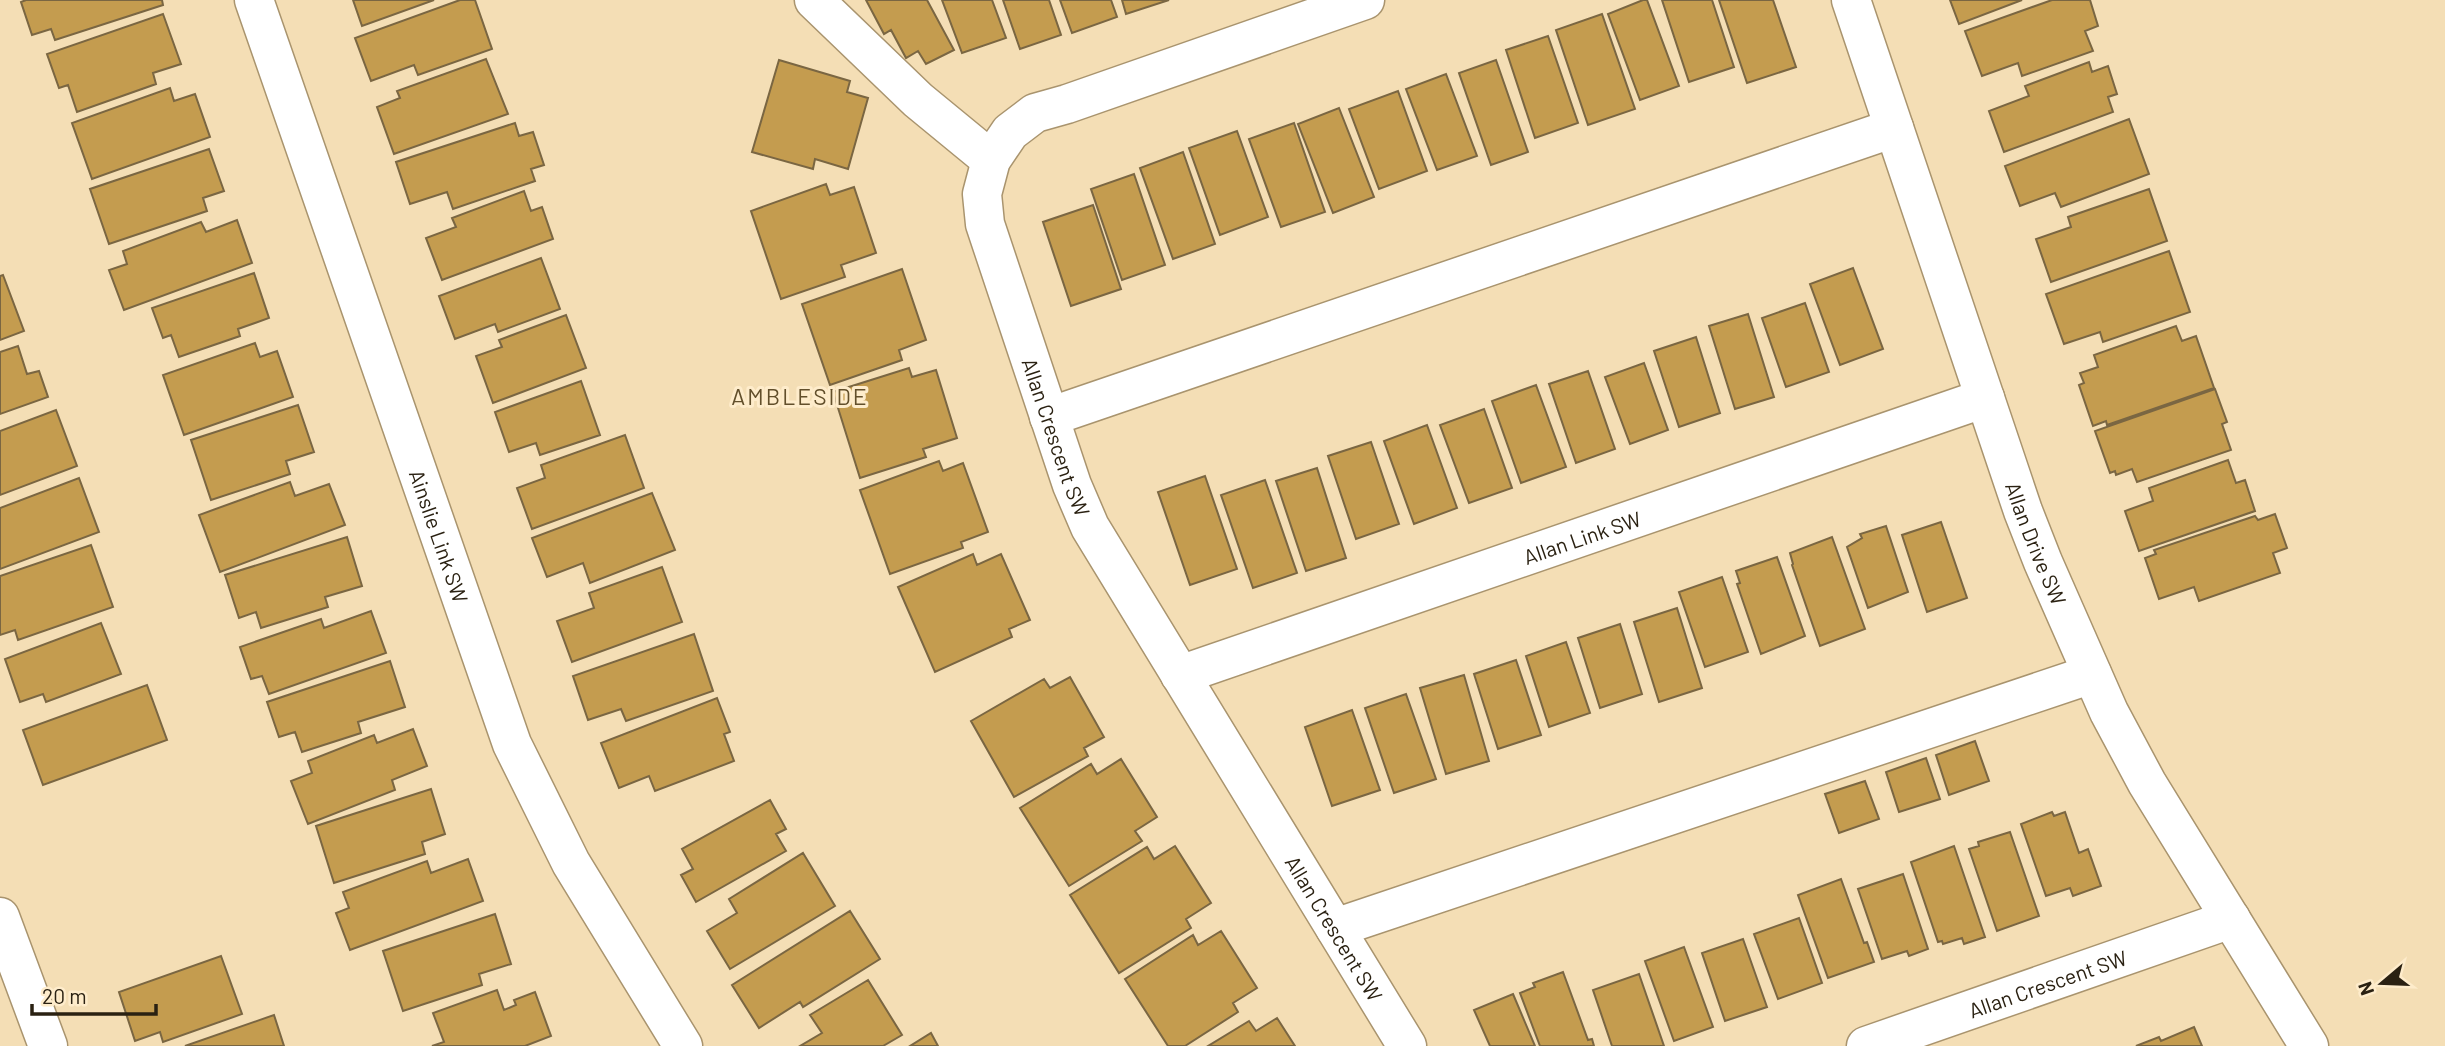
<svg xmlns="http://www.w3.org/2000/svg" width="2445" height="1046" font-family="Barlow,sans-serif">
	<rect width="100%" height="100%" fill="#f4deb5"/>
	<path fill="#c49c4f" stroke="#7a6642" stroke-width="2" d="M26,0H162L163,5L55,40L51,29L32,35L21,2Z
		M353,0H434L362,26Z
		M460,0H475L492,49L418,75L414,65L371,81L355,38Z
		M866,0H927L954,50L926,64L918,51L906,58L891,30L884,34Z
		M942,0H992L1006,38L962,53Z
		M1003,0H1049L1061,35L1020,49Z
		M1060,0H1111L1117,17L1072,33Z
		M1122,0H1169L1126,14Z
		M1643,0H1647L1679,86L1640,100L1608,14Z
		M1662,0H1712L1734,67L1689,82Z
		M1719,0H1773L1796,67L1747,83Z
		M1950,0H2022L1959,24Z
		M2052,0H2090L2098,26L2085,31L2093,51L2022,76L2018,63L1982,76L1965,31Z
		M163,14L181,64L153,73L156,84L77,112L68,85L59,88L47,54Z
		M1602,14L1635,109L1588,125L1556,30Z
		M1548,36L1578,123L1535,138L1506,50Z
		M486,59L508,114L394,154L377,107L400,98L397,91Z
		M779,60L850,81L847,92L868,98L848,169L815,159L813,169L752,152Z
		M1496,60L1528,152L1491,165L1459,73Z
		M2089,62L2092,72L2108,66L2117,94L2108,97L2113,112L2004,152L1989,111L2029,96L2025,86Z
		M1446,74L1477,156L1437,170L1406,89Z
		M170,88L174,101L195,94L210,137L92,179L72,123Z
		M1398,91L1427,171L1379,189L1349,109Z
		M1339,108L1374,197L1333,213L1298,124Z
		M2129,119L2149,174L2061,207L2055,193L2020,206L2005,166Z
		M515,123L519,136L533,132L544,165L531,169L535,181L453,209L447,192L410,204L396,162Z
		M1294,123L1325,212L1281,227L1249,139Z
		M1237,131L1268,217L1220,235L1189,148Z
		M209,149L224,191L203,198L207,211L109,244L90,189Z
		M1183,152L1215,244L1173,259L1140,168Z
		M1134,174L1165,265L1122,280L1091,189Z
		M826,184L830,195L854,187L876,253L841,265L845,277L781,299L751,211Z
		M2149,189L2167,241L2051,282L2036,239L2071,227L2068,217Z
		M524,191L531,211L542,207L553,239L442,280L426,238L456,227L452,218Z
		M1093,205L1121,289L1071,306L1043,222Z
		M237,220L252,263L124,310L109,270L127,264L123,251L201,222L206,232Z
		M2169,251L2190,312L2103,342L2100,332L2064,344L2046,294Z
		M541,258L560,309L498,332L495,324L455,339L439,296Z
		M1853,268L1883,349L1840,365L1810,284Z
		M902,269L926,340L899,350L902,360L830,385L802,304Z
		M254,273L269,318L238,329L240,336L179,357L171,335L163,338L152,308Z
		M3,275L24,331L0,340V276Z
		M1805,303L1829,372L1786,387L1762,318Z
		M1748,314L1774,397L1735,409L1709,326Z
		M566,315L586,368L493,403L476,356L502,347L499,340Z
		M2176,326L2182,341L2196,336L2214,388L2107,425L2106,421L2093,426L2079,385L2084,383L2080,373L2098,367L2094,355Z
		M1696,337L1720,413L1679,427L1654,351Z
		M255,343L260,357L277,351L293,397L184,435L163,375Z
		M18,346L27,374L39,371L48,397L0,414V352Z
		M1644,363L1668,430L1630,444L1605,377Z
		M909,368L912,377L936,370L957,438L923,449L926,457L860,478L833,392Z
		M1588,371L1615,449L1576,463L1549,384Z
		M581,381L600,435L540,455L536,443L509,452L495,412Z
		M1536,385L1566,467L1521,483L1492,401Z
		M2215,389L2227,422L2222,424L2231,450L2137,482L2132,469L2116,475L2115,471L2110,473L2095,431Z
		M298,405L314,452L286,461L290,474L211,500L191,440Z
		M1484,409L1512,488L1469,503L1440,425Z
		M56,410L77,466L0,495V431Z
		M1427,425L1457,508L1414,524L1384,441Z
		M625,435L644,488L532,529L517,488L545,478L541,465Z
		M1371,442L1399,524L1356,539L1328,456Z
		M2228,460L2236,483L2245,480L2255,511L2139,551L2125,511L2153,501L2149,488Z
		M939,461L943,471L963,463L988,532L961,542L963,548L890,574L860,490Z
		M1317,468L1346,558L1306,571L1276,481Z
		M1205,476L1237,569L1190,585L1158,492Z
		M79,478L99,532L0,569V508Z
		M1265,480L1297,573L1253,588L1221,495Z
		M290,482L295,496L329,484L345,525L220,572L199,515Z
		M652,493L675,550L590,583L583,563L547,577L532,538Z
		M2275,514L2287,548L2273,553L2280,573L2199,601L2194,587L2159,599L2145,558L2156,554L2154,550L2255,516L2258,520Z
		M1941,522L1967,598L1927,612L1902,535Z
		M1886,526L1908,592L1868,608L1847,547L1862,538L1860,534Z
		M347,537L362,586L325,597L328,607L261,628L256,612L239,618L225,575Z
		M1832,537L1865,629L1820,646L1792,565L1793,564L1790,553Z
		M91,545L113,607L18,640L15,630L0,635V576Z
		M973,554L977,565L1001,554L1030,620L1009,629L1012,637L935,672L898,587Z
		M1777,557L1805,636L1761,654L1737,584L1740,583L1736,571Z
		M662,567L682,622L572,662L557,621L594,608L589,593Z
		M1722,577L1748,652L1705,667L1679,592Z
		M1677,608L1702,688L1659,702L1634,622Z
		M371,611L386,653L269,694L262,676L251,679L240,647L321,619L324,628Z
		M101,623L121,674L46,702L43,694L20,702L5,659Z
		M1620,624L1642,694L1600,708L1578,638Z
		M694,634L713,691L626,721L621,709L588,720L573,676Z
		M1566,642L1590,713L1549,727L1526,656Z
		M1516,660L1541,735L1498,749L1474,674Z
		M390,661L405,707L358,722L361,733L302,752L295,732L279,737L267,702Z
		M1464,675L1489,761L1446,774L1420,688Z
		M1070,677L1104,737L1084,748L1088,756L1014,797L971,721L1044,679L1050,688Z
		M147,685L167,740L43,785L23,730Z
		M1406,694L1436,779L1394,793L1365,708Z
		M717,698L730,732L724,734L734,761L655,791L649,776L619,788L601,743Z
		M1352,710L1380,790L1332,806L1305,727Z
		M413,729L427,766L392,780L395,790L308,824L291,781L312,773L308,761L374,735L377,743Z
		M1975,741L1989,781L1949,795L1936,755Z
		M1926,758L1940,799L1899,812L1886,772Z
		M1121,759L1157,817L1135,831L1142,841L1069,886L1020,808L1091,764L1097,774Z
		M1865,781L1879,819L1839,833L1825,794Z
		M431,789L445,834L422,842L425,854L334,883L316,826Z
		M770,800L786,829L776,834L786,851L696,902L681,875L693,869L682,849Z
		M2052,812L2054,816L2065,812L2079,853L2088,849L2101,886L2073,896L2070,888L2046,896L2021,824Z
		M2010,832L2039,916L1997,931L1969,849L1979,846L1978,842Z
		M1175,846L1211,903L1186,919L1191,928L1119,973L1070,895L1147,847L1154,859Z
		M1954,846L1985,937L1964,944L1962,938L1943,944L1942,941L1938,942L1911,862Z
		M803,853L835,906L730,969L707,931L737,913L729,899Z
		M468,859L483,901L350,950L336,913L349,908L343,892L427,861L431,873Z
		M1903,874L1928,949L1909,956L1907,951L1882,959L1858,889Z
		M1841,879L1864,943L1867,942L1874,962L1828,978L1798,895Z
		M850,911L880,959L803,1007L800,1002L759,1028L732,985Z
		M495,914L511,964L479,974L482,985L403,1011L383,951Z
		M1799,918L1822,983L1778,999L1754,934Z
		M1221,931L1257,988L1233,1003L1238,1012L1185,1046H1168L1125,979L1193,935L1198,945Z
		M1743,939L1767,1007L1725,1021L1702,953Z
		M1684,947L1713,1027L1674,1041L1645,961Z
		M221,956L242,1014L163,1042L160,1032L135,1041L119,992Z
		M1563,972L1588,1040L1592,1039L1594,1046H1540L1520,993L1535,987L1533,983Z
		M1639,974L1664,1046H1612L1593,990Z
		M868,980L902,1035L883,1046H800L822,1033L810,1015Z
		M497,990L504,1010L516,1005L514,1000L535,992L551,1036L525,1046H432L444,1042L433,1013Z
		M1513,994L1535,1046H1490L1474,1010Z
		M274,1015L284,1046H185Z
		M1277,1018L1295,1046H1208L1249,1021L1256,1031Z
		M2194,1027L2202,1046H2136L2159,1037L2161,1041Z
		M931,1033L938,1046H910Z"/>
	<g fill="none" stroke-linecap="round" stroke-linejoin="round">
		<defs>
			<g id="minor">
				<path id="s1" d="M254,0L512,744L571,863L683,1046"/>
				<path d="M814,0L918,100L991,160"/>
				<path id="s2" d="M1365,0L1067,104L1035,113L1010,132L991,160L982,194L985,224L1072,485L1090,527L1407,1046"/>
				<path id="s3" d="M1851,0L2023,511L2043,562L2109,712L2147,783L2309,1046"/>
				<path d="M1049,417L1894,128"/>
				<path id="s4" d="M1180,675L1985,398"/>
				<path d="M0,917L48,1046"/>
				<path d="M1335,928L2092,674"/>
				<path id="s5" d="M1866,1046L2231,919"/>
			</g>
		</defs>
		<use href="#minor" stroke="#a9946e" stroke-width="41"/>
		<use href="#minor" stroke="#fff" stroke-width="38"/>
	</g>
	<g text-anchor="middle" dominant-baseline="central" stroke-width="6" stroke-linejoin="round" paint-order="stroke">
		<g font-size="21" fill="#2a2112" stroke="#feeccb">
			<text stroke="none"><textPath href="#s2" startOffset="704">Allan Crescent SW</textPath></text>
			<text stroke="none"><textPath href="#s1" startOffset="567">Ainslie Link SW</textPath></text>
			<text stroke="none"><textPath href="#s4" startOffset="425">Allan Link SW</textPath></text>
			<text stroke="none"><textPath href="#s3" startOffset="574">Allan Drive SW</textPath></text>
			<text stroke="none"><textPath href="#s2" startOffset="1270">Allan Crescent SW</textPath></text>
			<text stroke="none"><textPath href="#s5" startOffset="192">Allan Crescent SW</textPath></text>
		</g>
		<g font-size="23" letter-spacing="2" fill="#624f2b" stroke="#feeccb">
			<text x="800" y="396">AMBLESIDE</text>
		</g>
	</g>
	<g transform="translate(2382 983) rotate(251)" stroke="#feeccb" stroke-width="5" paint-order="stroke">
	<path d="M0-5L12 26L0 18L-12 26Z" fill="#2a2112"/>
	<text y="-10" font-size="19" font-weight="bold" text-anchor="middle" fill="#2a2112">N</text>
	</g>
	<path d="M32 1004v10h124v-10" fill="none" stroke="#2a2112" stroke-width="3.5"/>
	<text x="42" y="1004" font-size="21" fill="#2a2112" stroke="#feeccb" stroke-width="5" paint-order="stroke">20 m</text>
</svg>
